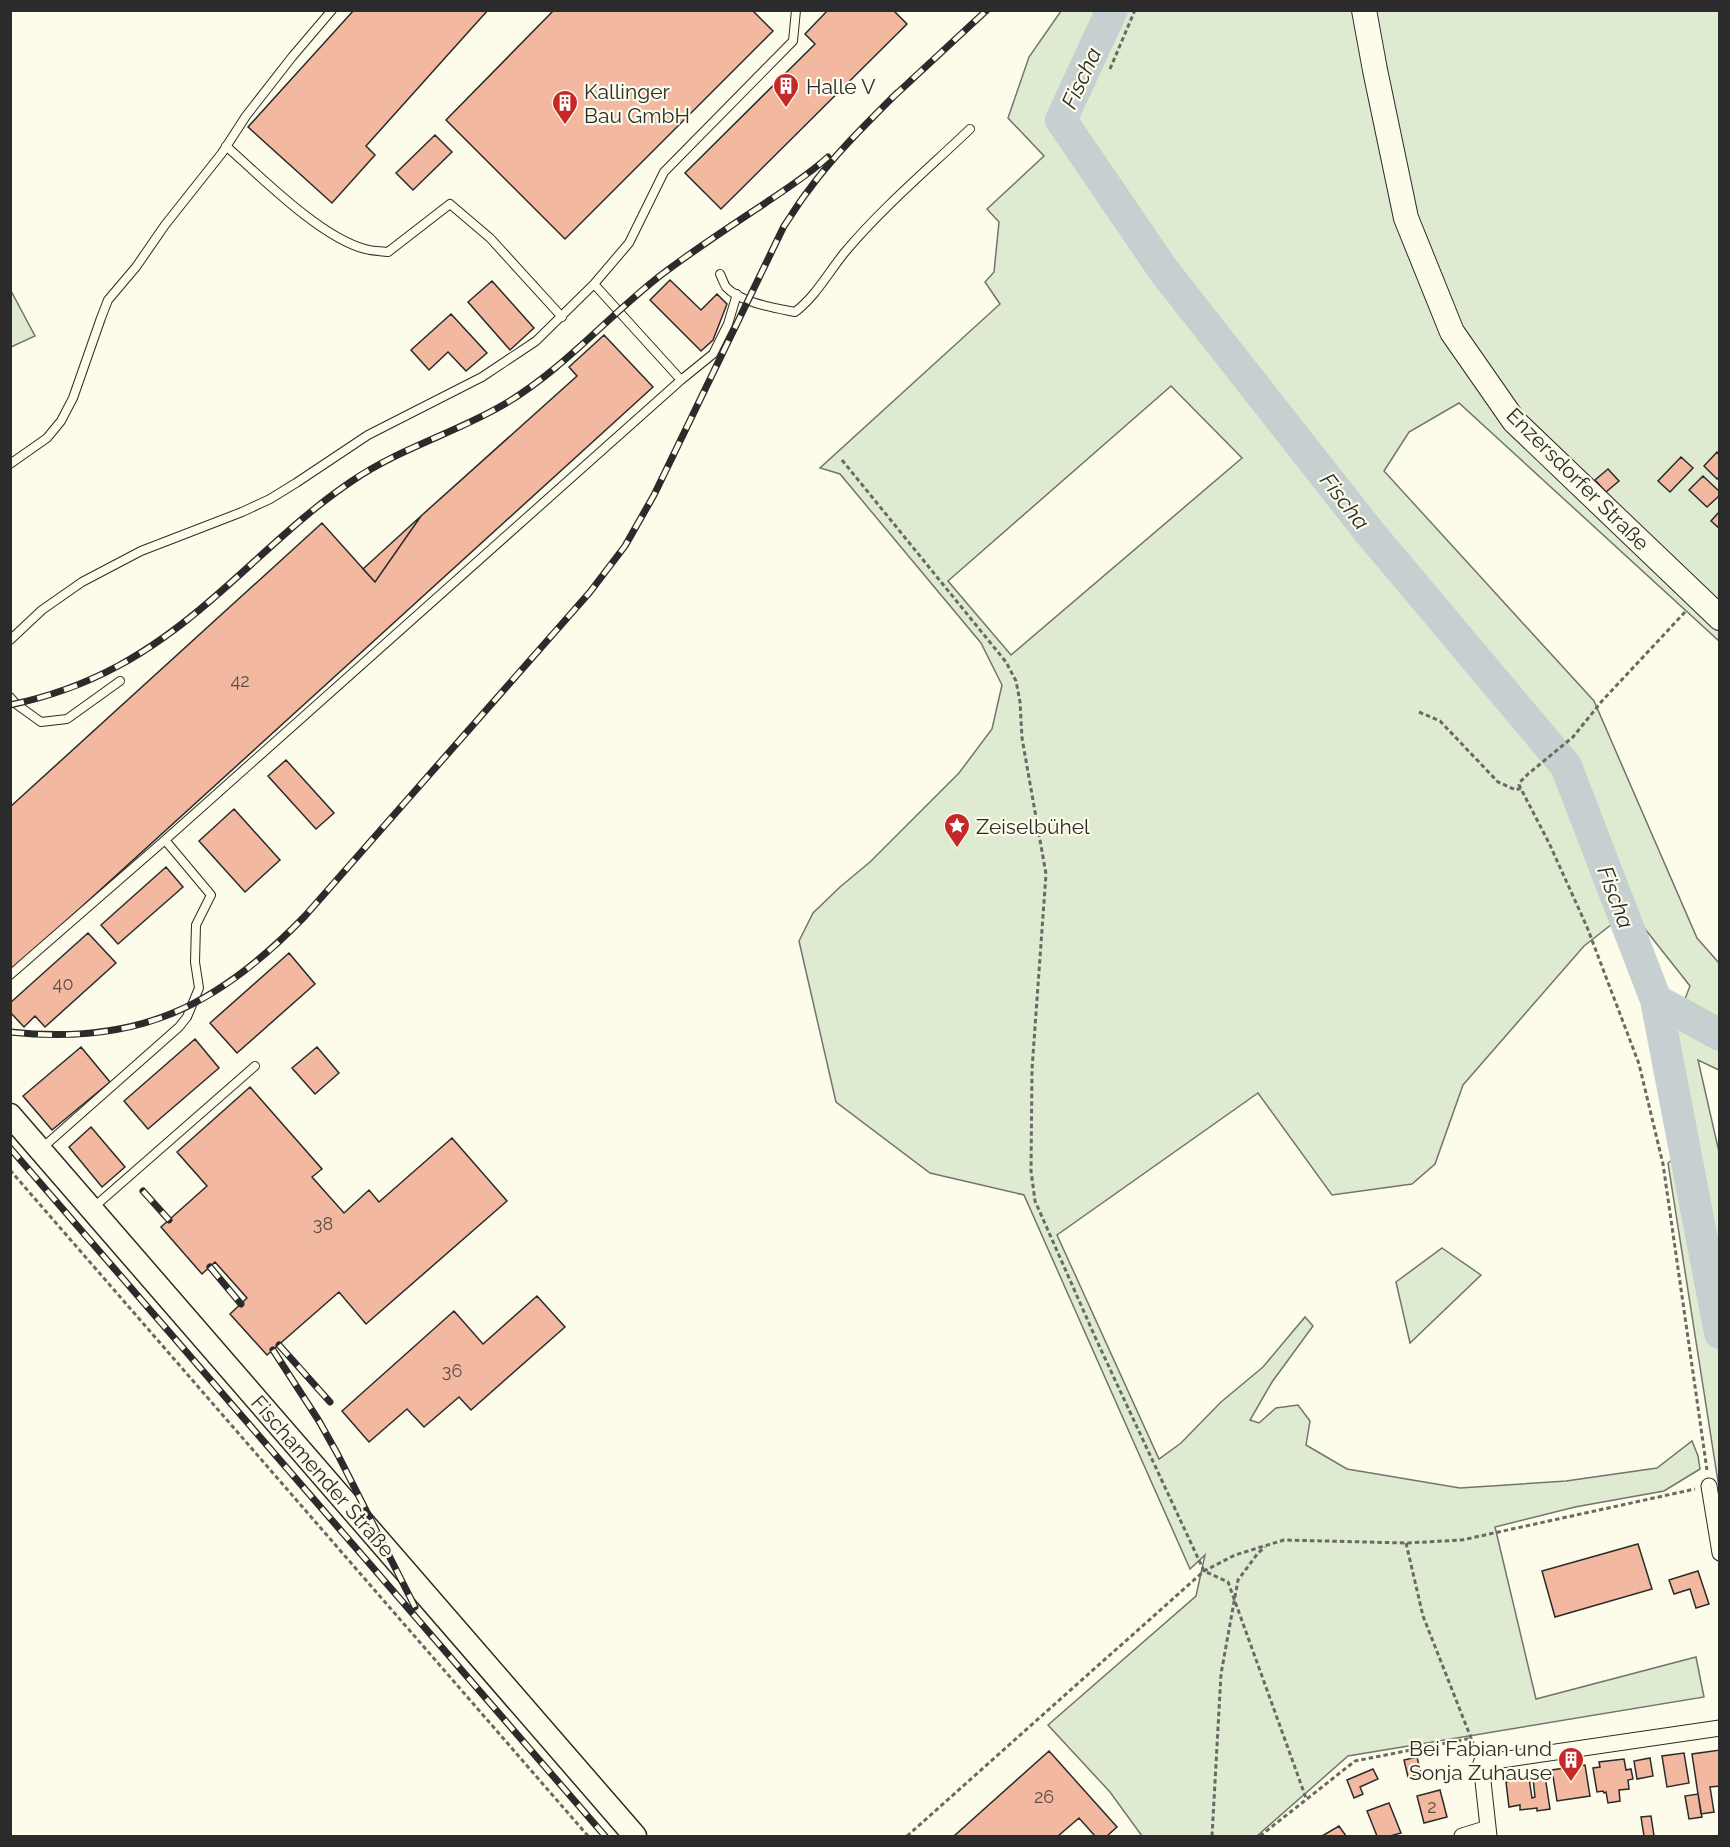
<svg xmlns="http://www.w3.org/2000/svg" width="1730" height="1847" font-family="Raleway,sans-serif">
	<rect width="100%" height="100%" fill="#fdfbea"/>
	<path fill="#deebd1" stroke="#74746e" stroke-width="1.5" fill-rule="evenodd" d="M1061,11H1719V641L1459,403L1409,432L1384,471L1594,701L1697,938L1719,963V1070L1698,1060L1719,1152V1488L1668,1163L1692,1146L1671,1035L1690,986L1630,910L1584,946L1463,1085L1435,1164L1412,1184L1332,1195L1258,1093L1057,1235L1159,1459L1181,1443L1221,1402L1263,1367L1305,1317L1313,1326L1272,1382L1250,1420L1259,1423L1276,1408L1298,1405L1310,1421L1306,1445L1347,1469L1460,1488L1566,1481L1657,1468L1692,1441L1698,1456L1700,1469L1664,1491L1575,1507L1495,1527L1536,1699L1696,1657L1704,1697L1348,1756L1257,1836H1142L1110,1792L1048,1725L1196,1596L1205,1555L1190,1569L1024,1195L930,1173L836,1102L799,941L813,913L840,887L870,862L959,773L992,729L1002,685L981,643L840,474L820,468L1000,304L985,282L994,272L999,222L987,209L1044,156L1008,118L1029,57ZM1171,386L1242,458L1011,655L948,581Z
		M10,289L35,336L11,347H10Z
		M1442,1248L1481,1275L1410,1343L1396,1282Z"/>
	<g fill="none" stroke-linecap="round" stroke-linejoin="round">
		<path stroke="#c7d0d0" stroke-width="32" d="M1112,10L1061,120L1164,271L1370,533L1566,766L1656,1000L1720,1333
			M1656,1000L1720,1035"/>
	</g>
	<path fill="#f2b8a0" stroke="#2b2b2b" stroke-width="1.5" d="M354,10H488L366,146L375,155L332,203L248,127Z
		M554,10H752L773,31L565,239L446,120Z
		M828,10H893L907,24L721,209L685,173L815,44L805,34Z
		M435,135L452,152L413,190L396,173Z
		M670,280L701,310L717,294L727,304L713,340L701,351L650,300Z
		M492,281L534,328L510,350L468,302Z
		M451,314L487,353L466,371L448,352L429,370L411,350Z
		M604,335L653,387L10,972V807L322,523L375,582L421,516L577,376L569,367Z
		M1717,452L1720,455V476L1717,479L1704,466Z
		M1681,457L1693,468L1670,492L1658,481Z
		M1608,469L1619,481L1606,492L1595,480Z
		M1703,476L1720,492V495L1707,507L1689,490Z
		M1720,511V529L1711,521Z
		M421,516L375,582L363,569Z
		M286,760L334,813L316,829L268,776Z
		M234,809L280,860L245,892L199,841Z
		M166,867L183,887L118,944L101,925Z
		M88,933L116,963L45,1027L35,1016L24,1027L10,1012V1003Z
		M289,953L315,984L237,1053L210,1023Z
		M195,1039L219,1068L148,1129L124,1101Z
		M81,1047L110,1082L52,1130L23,1096Z
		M317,1047L339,1073L315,1094L292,1068Z
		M250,1087L322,1169L312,1177L344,1213L369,1190L379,1202L452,1138L507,1201L366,1324L339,1292L267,1355L230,1314L247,1298L215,1262L202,1274L161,1227L207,1186L177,1152Z
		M91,1127L125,1167L102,1187L69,1147Z
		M537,1296L565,1327L471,1410L459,1397L424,1427L407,1409L369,1442L342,1411L454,1311L483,1344Z
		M1638,1544L1652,1589L1555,1617L1542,1571Z
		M1698,1571L1709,1604L1696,1608L1690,1589L1674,1594L1669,1580Z
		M1720,1750V1786L1710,1787L1714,1812L1701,1814L1692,1754Z
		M1049,1751L1117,1827L1107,1836H1095L1079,1818L1058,1836H954Z
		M1684,1753L1689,1783L1667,1787L1662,1756Z
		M1417,1757L1421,1774L1408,1777L1404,1760Z
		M1650,1758L1653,1776L1637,1779L1634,1761Z
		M1624,1759L1626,1770L1631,1769L1633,1779L1628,1780L1629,1789L1619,1790L1620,1801L1608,1803L1606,1792L1604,1793L1603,1791L1597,1792L1593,1768L1600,1767L1599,1762Z
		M1585,1765L1590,1796L1557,1801L1552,1770Z
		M1373,1769L1378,1779L1360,1787L1363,1794L1354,1798L1347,1780Z
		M1545,1776L1550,1809L1537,1811V1808L1520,1810V1805L1509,1807L1506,1782L1529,1778L1532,1798L1535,1797L1533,1778Z
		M1440,1790L1447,1817L1424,1823L1417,1796Z
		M1698,1794L1702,1817L1689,1819L1685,1796Z
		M1389,1803L1401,1833L1390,1836H1377L1367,1811Z
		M1651,1816L1654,1836H1644L1641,1817Z
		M1339,1826L1346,1836H1322Z"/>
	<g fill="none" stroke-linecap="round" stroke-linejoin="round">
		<defs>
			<path id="lane" d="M226,146C261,177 320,237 365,249C372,251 380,251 388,252L450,204L490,238L562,317
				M720,274C722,278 724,284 726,287C741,303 775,308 795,312C816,296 828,273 845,252C882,208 928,169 970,129
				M681,380L713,354L728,324L737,294
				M10,464L47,438L61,421L73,398L101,318L108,300L136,267L165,225L222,153L246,116L292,57L332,10
				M10,640L42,610L82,582L141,551L242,512L270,499L296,483L368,435L482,377L536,341L594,284L629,243L664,172L793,41L796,10
				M10,697L16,704L41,722L67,719L120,681
				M165,840L681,380L594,284
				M10,975L165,840L211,895L196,925L195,962L199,988L187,1017L179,1027L41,1149
				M94,1207L255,1066"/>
			<path id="street" d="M1709,1486L1720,1553
				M1462,1836L1488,1828
				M1489,1836L1481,1763L1720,1728"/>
			<path id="secondary" d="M10,1115L635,1836"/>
			<path id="primary" d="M1364,10L1375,70L1406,218L1452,332L1514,421L1720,618"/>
		</defs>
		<use href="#lane" stroke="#2b2b2b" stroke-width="10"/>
		<use href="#street" stroke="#2b2b2b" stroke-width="17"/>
		<use href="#secondary" stroke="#2b2b2b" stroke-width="25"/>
		<use href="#primary" stroke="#2b2b2b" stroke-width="26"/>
		<path stroke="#6a6964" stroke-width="3" stroke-dasharray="4.5 3" stroke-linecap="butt" d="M1110,69L1135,10
			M842,460L1006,662L1016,681L1020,702L1022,738L1046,874L1032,1069L1031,1171L1035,1201L1096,1339L1204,1571L1228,1582L1306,1798
			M1685,612L1602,701L1573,737L1528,774L1520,782L1519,785L1549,843L1587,927L1639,1064L1663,1164L1707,1470
			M1419,712L1440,721L1498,782L1516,790L1521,788
			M10,1170L588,1836
			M1406,1543L1423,1616L1475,1748
			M907,1836L1204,1571L1235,1555L1284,1540L1406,1543L1462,1540L1695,1489
			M1212,1836L1221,1674L1238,1580L1258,1553L1265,1547
			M1260,1836L1355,1761L1472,1738"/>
		<use href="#lane" stroke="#fdfbea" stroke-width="8"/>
		<use href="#street" stroke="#fdfbea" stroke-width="15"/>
		<use href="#secondary" stroke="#fdfbea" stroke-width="22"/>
		<use href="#primary" stroke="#fdfbea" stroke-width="24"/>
		<defs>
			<path id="rail" d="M892,98L987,10
				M10,705C91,688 150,653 211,600C258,560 300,516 352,481C398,449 455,433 503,405C563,370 607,317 661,275C694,250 729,227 764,204C786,189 808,175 828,157
				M10,1032C138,1046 218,1006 305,916L590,592L625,546L654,495L784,226C792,215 799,202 808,191C834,155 866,124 897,93
				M10,1148L605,1836
				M143,1191L169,1220
				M210,1267L241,1304
				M279,1345L330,1402
				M273,1350L319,1421L338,1455L415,1607"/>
		</defs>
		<use href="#rail" stroke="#2b2b2b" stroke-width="7"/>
		<use href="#rail" stroke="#fdfbea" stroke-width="4.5" stroke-dasharray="14" stroke-linecap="butt"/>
	</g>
	<defs>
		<symbol id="building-pin" viewBox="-11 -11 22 30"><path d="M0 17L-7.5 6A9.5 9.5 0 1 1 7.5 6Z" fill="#c62828" stroke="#fdfbea"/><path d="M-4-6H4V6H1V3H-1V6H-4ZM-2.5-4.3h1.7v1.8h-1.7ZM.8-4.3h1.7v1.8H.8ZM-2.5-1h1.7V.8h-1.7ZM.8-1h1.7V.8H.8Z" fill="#fff"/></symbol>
		<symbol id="sight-pin" viewBox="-11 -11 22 30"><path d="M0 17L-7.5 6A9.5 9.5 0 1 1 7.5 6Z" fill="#c62828" stroke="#fdfbea"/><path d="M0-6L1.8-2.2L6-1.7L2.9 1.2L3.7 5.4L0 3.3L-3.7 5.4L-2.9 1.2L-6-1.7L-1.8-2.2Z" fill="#fff"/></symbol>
	</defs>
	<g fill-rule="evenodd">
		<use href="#building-pin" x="771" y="71" width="30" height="40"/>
		<use href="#building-pin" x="550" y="88" width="30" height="40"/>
		<use href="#sight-pin" x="942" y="811" width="30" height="40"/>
		<use href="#building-pin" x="1556" y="1745" width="30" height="40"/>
	</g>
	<g text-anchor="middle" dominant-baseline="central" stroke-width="4.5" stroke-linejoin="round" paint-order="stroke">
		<g font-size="18" fill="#5d4e48">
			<text x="240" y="680">42</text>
			<text x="63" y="983">40</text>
			<text x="323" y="1223">38</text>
			<text x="452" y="1370">36</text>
			<text x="1044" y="1796">26</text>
			<text x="1432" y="1806">2</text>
		</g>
		<g font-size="21" fill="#2b2b2b" stroke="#fdfbea" text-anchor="start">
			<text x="806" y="86">Halle V</text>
			<text x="584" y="91">Kallinger<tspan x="584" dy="24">Bau GmbH</tspan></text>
			<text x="976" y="826">Zeiselbühel</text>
			<text x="1552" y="1748" text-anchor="end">Bei Fabian und<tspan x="1552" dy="24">Sonja Zuhause</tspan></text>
		</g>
		<g font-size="21" fill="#2b2b2b" stroke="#fdfbea">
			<text transform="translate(1578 479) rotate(45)">Enzersdorfer Straße</text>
			<text transform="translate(323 1476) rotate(49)">Fischamender Straße</text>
		</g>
		<g font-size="22" font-style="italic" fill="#2b2b2b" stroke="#fdfbea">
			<text transform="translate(1081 78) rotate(-65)">Fischa</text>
			<text transform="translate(1345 501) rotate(52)">Fischa</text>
			<text transform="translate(1616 897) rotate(69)">Fischa</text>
		</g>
	</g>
	<rect width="1730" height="1847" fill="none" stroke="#2b2b2b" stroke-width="24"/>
</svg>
